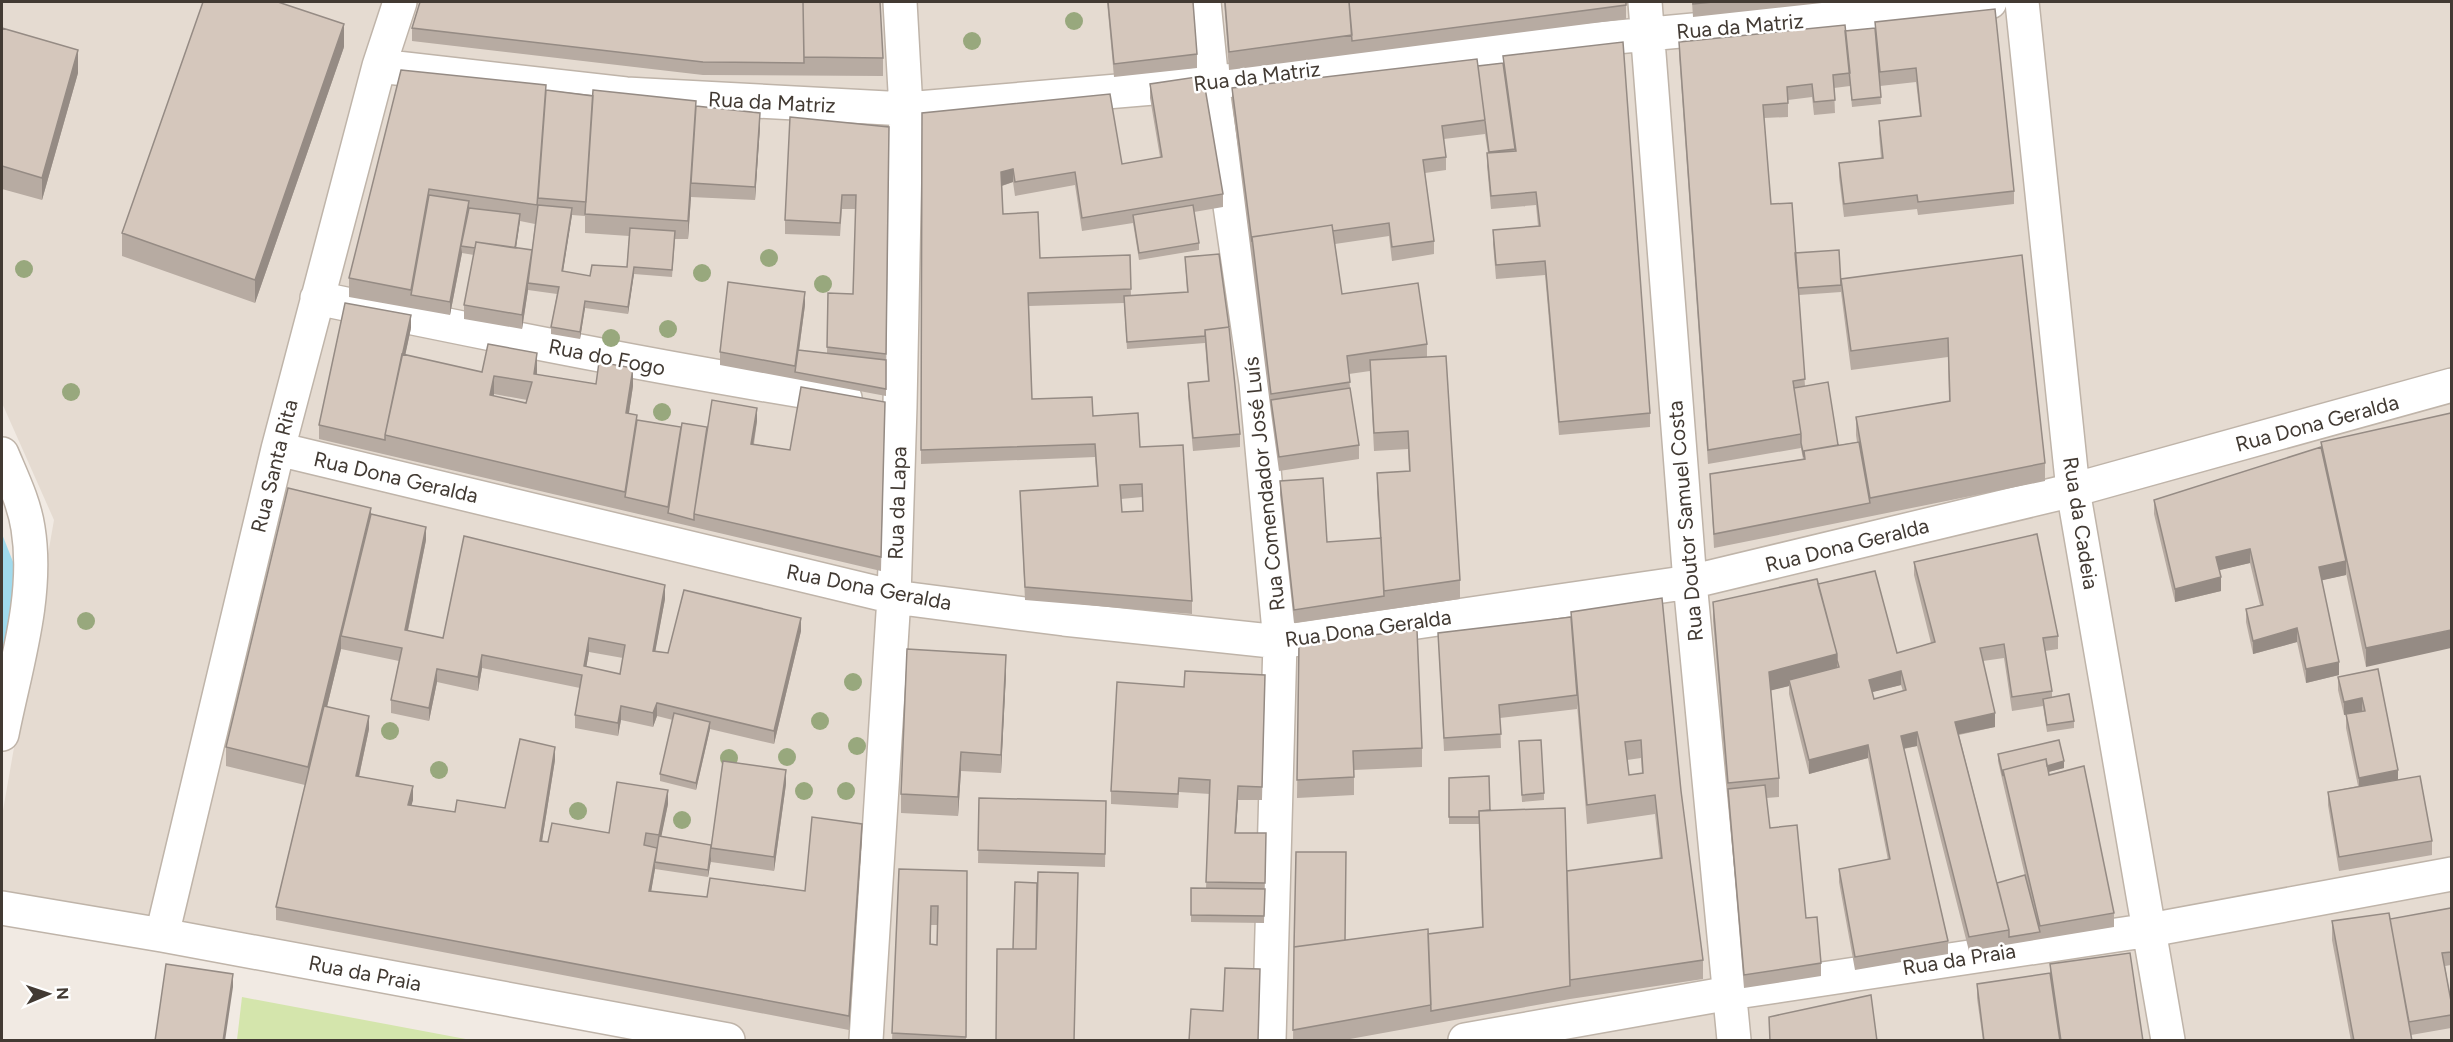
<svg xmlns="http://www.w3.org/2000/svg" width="2453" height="1042" font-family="Figtree,sans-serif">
	<rect width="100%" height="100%" fill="#f1eae3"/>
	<path fill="#e5dbd1" d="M2,2H2451V1040H690L2,900V816L54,520L2,403Z"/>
	<path fill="#d4e5ac" d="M242,997L471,1040H237Z"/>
	<path fill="#a0daed" d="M2,534L19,577L2,682Z"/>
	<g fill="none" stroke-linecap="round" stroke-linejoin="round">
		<defs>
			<path id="minor" d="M1204,2L1212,83L1256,383L1280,642L1269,1040
				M1645,2L1690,582L1734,1040
				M2022,2L2073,490L2168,1040
				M379,66L626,94L906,109L1212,83L1383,59L1990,2
				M317,298C492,335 668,370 845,398
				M278,449L894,597L1064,619L1280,642L1690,582L2073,490L2452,385
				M2,454C12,478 24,502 28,528C39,596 15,668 2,734
				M2,908L162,935L728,1040
				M162,935L278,449L379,66L400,2
				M866,1040L894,597L900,406L906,109L900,2
				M1465,1040L1730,993L2150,930L2452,874"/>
		</defs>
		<use href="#minor" stroke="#bfb4a9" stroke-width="36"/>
		<use href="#minor" stroke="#fff" stroke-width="33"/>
	</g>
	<g fill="#98a87d">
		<circle cx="1074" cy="21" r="9"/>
		<circle cx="972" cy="41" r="9"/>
		<circle cx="769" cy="258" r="9"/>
		<circle cx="24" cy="269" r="9"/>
		<circle cx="702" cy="273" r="9"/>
		<circle cx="823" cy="284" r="9"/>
		<circle cx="668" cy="329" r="9"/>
		<circle cx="611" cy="338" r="9"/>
		<circle cx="71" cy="392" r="9"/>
		<circle cx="662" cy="412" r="9"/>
		<circle cx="86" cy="621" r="9"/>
		<circle cx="853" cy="682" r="9"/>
		<circle cx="820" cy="721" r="9"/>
		<circle cx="390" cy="731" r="9"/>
		<circle cx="857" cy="746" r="9"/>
		<circle cx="787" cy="757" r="9"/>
		<circle cx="729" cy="758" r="9"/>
		<circle cx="439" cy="770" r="9"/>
		<circle cx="804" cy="791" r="9"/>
		<circle cx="846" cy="791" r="9"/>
		<circle cx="578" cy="811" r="9"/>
		<circle cx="682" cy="820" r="9"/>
	</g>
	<path fill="#b7aba2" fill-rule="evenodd" d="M1107,2H1193L1197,54V68L1114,77Z
		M1224,2H1626V19L1229,70Z
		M1692,2H1831L1693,17Z
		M1995,9L2014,191V204L1918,215L1917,209L1844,217L1839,177V163L1881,158L1879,134V121L1920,116L1916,82L1880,86L1881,104L1852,107L1850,85V86L1834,88L1835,113L1814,115L1812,97L1788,100V117L1764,118L1771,204L1795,253L1841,279L2022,255L2045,463V481L1714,548L1710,474L1803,459L1801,448L1708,464L1679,55V42L1845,31L1875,28V22ZM1841,292L1851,370L1948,357L1949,401L1856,417V435L1857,442L1838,445L1805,386L1799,295Z
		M2,28L78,73L42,200L2,189Z
		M412,28L883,58V76L703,75L412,41Z
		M344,47L255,303L122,256V233Z
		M1503,56L1650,413V427L1559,435L1545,275L1496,279L1493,244V230L1538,226L1536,205L1491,209L1487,166L1488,153L1485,134L1444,139L1446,157V170L1425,173L1434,241V254L1392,261L1389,236L1335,244L1342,294L1427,344V357L1460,580V599L1294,623L1280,495V481L1327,542L1380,538L1377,492V473L1409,471L1408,449L1374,451L1370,371L1349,374L1350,388L1359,445V459L1279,471L1271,413L1232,102V88L1478,66L1503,63Z
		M401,70L546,90L696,106L760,127L755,200L691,197L688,239H675L672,277L634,274L628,314L585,308L580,339L551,334V327L557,294L528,290L522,329L464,319V305L474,255L462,253L450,315L349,297V278ZM572,215L585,216V233L629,236L627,267L590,276L563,271ZM520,221L535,224L532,250L516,248Z
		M1150,84L1223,194V207L1194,212L1199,243V250L1139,260L1133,223L1082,231L1075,185L1015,196L1013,182L1002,186L1003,214L1040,258L1130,255L1131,296L1187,292L1185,257L1240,434V447L1193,451L1188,396V383L1208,381L1205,343L1127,349L1124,303L1029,306L1032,399L1093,416L1140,447L1192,601V614L1025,600L1020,491L1097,486L1095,457L921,464L922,113L1122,164L1160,157L1150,98ZM1142,497L1143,511L1122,512L1121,499Z
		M889,127L886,396L720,365V352L805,305L799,350L827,353L828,293L853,294L856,209H842L840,236L785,234V220Z
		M411,328L405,355L482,372H537V375L596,384L633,386L629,413L637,420L681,427H707L757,421L754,444L790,450L885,402L881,571L319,439V425ZM494,394L527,400L526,403L494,396Z
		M2451,413L2366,667L2346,573V575L2322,580L2339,675L2306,683L2297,642L2253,654L2246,622V609L2260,605L2250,563L2219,570L2221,591L2175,602L2154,514V500L2321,447V442Z
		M426,540L408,631L443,638L665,599L655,651L668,653L801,631L774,744L710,729L696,790L660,781V774L673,720L657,716L653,727L621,720L618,736L575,728V715L580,688L482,668L478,691L437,682L429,721L391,713V700L399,661L341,649L327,707L369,729L359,777L413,800L411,805L455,812L505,808L555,760L542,841L548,842L609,833L668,804L661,836L711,845L786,784L774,871L711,862V860L708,877L655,869L651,891L707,897L805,891L862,837L849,1030L276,920V907L305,785L226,766V747ZM589,652L623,658L620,674L586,667Z
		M1914,562L2058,636V649L2045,651L2052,691V697L2074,721V728L2047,732L2043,706L2012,711L2004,658L1983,661L1995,727L1959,735L1997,883L2026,880L2003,783L1998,761V754L2064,768L2048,772L2049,775L2114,913V927L1969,951L1917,746L1904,749L1948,941V954L1855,970L1839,882V869L1888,860L1868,758L1809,774L1789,694V686L1771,690L1779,778V797L1766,798L1770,828L1806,918L1821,963V976L1744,988L1713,621V602L1818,584L1897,653L1931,643L1914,575ZM1901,685L1903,691L1874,699L1872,692Z
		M1571,617L1681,791L1703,960V979L1570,999L1339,1041H1293L1296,852L1345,940L1428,934L1482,927L1479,824H1449V778L1490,810L1567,886L1660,859L1655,814L1587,824L1577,704V709L1500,718L1501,748L1444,751L1438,633ZM1641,758L1642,774L1629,775L1627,760Z
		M1299,643L1422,748V767L1354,770V795L1297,798Z
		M2378,669L2398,779L2432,841V855L2339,871L2328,805V792L2358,786L2346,728V715H2344L2338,690V677Z
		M1006,674L1001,773L961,771L958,816L901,813V794Z
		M1265,675L1262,800H1238L1236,833H1266L1264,923L1191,922V888H1206L1210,794L1179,792L1178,808L1111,804V791L1184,687Z
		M1519,748L1544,793V800L1522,802Z
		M979,798L1106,801L1105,867L978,863Z
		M899,869L967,871L966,1041H892ZM931,925H938L937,945L931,944Z
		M2451,908V965L2445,966L2451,1001V1028L2411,1035L2412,1041H2351L2332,940V921L2390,919Z
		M2050,964L2143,1041H1983L1977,998V984L2050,973Z"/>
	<path fill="#958b84" d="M344,24V47L255,303V280Z
		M78,50V73L42,200V178Z
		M696,101L691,183V197L688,239V221Z
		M760,113V127L755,200V187Z
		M1013,169V182L1001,186V172Z
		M469,201V215L461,246L462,253L450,315V302Z
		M572,208V215L562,278V271Z
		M520,214V221L514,261V254Z
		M532,250L528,283V290L522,329V315Z
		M634,267V274L628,314V307Z
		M805,292V305L796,372H795V366Z
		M585,301V308L580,339V332Z
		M411,315V328L388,436L386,435Z
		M537,353V372L534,393V374Z
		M633,368V386L626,432V413Z
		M494,376V394L490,414V395Z
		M757,408V421L751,457V444Z
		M371,508V527L341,636V649L308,785V767Z
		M426,527V540L405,644V630Z
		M2250,549V563L2216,571V557Z
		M2346,561V575L2319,581V567Z
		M2221,577V591L2175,602V589Z
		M665,585V599L653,664V651Z
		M801,618V631L774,744V731Z
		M2297,628V642L2253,654V641Z
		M2451,630V648L2366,667V648Z
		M589,638V652L584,680V666Z
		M1837,654V673L1789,680V686L1769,691V672Z
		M482,655V668L478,691V677Z
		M1006,655V674L1001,773V755Z
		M2339,662V675L2306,683V669Z
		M437,669V682L429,721V708Z
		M1901,671V685L1869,693V680Z
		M2362,698V711L2344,715V702Z
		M657,703V716L653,727V713Z
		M621,706V720L618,736V723Z
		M1995,713V727L1955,735V722Z
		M369,716V729L356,790V776Z
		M710,722V729L696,790V783Z
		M1917,732V746L1901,749V736Z
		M1868,745V758L1809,774V760Z
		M555,747V760L540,854V841Z
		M961,752V771L958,816V797Z
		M2064,761V768L2006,783L2005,776Z
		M786,770V784L774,871V857Z
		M2398,770V783L2359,791V778Z
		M413,786V800L408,818V805Z
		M1238,786V800L1235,846V833Z
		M668,790V804L659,848V835Z
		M862,824V837L849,1030V1016Z
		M657,848L656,862H655V869L649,904V891Z
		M711,853V860L708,877V870Z
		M233,974V987L225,1041H223Z"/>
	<path fill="#d5c7bc" stroke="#958b84" stroke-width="1.5" fill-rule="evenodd" d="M203,2H278L344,24L255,280L122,233Z
		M420,2H803L804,63L703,62L412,28Z
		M803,2H880L883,58L804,57Z
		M1108,2H1193L1197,54L1114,64Z
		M1225,2H1349L1352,35L1229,52Z
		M1349,2H1626V5L1352,41Z
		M1693,2H1713L1693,4Z
		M1995,9L2014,191L1918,202L1917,195L1844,204L1839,163L1883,158L1879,121L1921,116L1916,68L1880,72L1875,22Z
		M1845,25L1850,73L1833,75L1835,100L1814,102L1812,84L1787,87L1788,103L1763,105L1771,204L1792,203L1805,379L1793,381L1801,434L1708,450L1679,42Z
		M2,28L78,50L42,178L2,166Z
		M1875,28L1881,97L1852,100L1845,31Z
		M1623,42L1650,413L1559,422L1545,261L1496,265L1493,230L1540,226L1536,192L1491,196L1487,153L1516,151L1503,56Z
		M1477,59L1485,120L1442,126L1446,157L1423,160L1434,241L1392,247L1389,223L1333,231L1332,225L1252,237V242L1232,88Z
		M1503,63L1515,149L1489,152L1478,66Z
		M401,70L546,85L537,205L429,189L411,290L349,278Z
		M1203,76L1223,194L1082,218L1075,172L1015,182L1013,169L1001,172L1003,214L1038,212L1040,258L1130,255L1131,289L1028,293L1032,399L1092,397L1093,416L1138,413L1140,447L1183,445L1192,601L1025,587L1020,491L1098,486L1095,444L921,450L922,113L1110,94L1122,164L1162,157L1150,84ZM1142,484L1143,511L1122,512L1120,485Z
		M546,90L593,96L586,202L538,198Z
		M593,90L696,101L688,221L585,214Z
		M696,106L760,113L755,187L691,183Z
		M790,117L889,127L886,354L827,347L828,293L853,294L856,195H842L840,223L785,220Z
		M429,195L469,201L450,302L411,295Z
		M538,205L572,208L562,271L590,276L592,265L627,267L630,228L675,231L672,270L634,267L628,307L585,301L580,332L551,327L559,287L528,283Z
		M1193,205L1199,243L1139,253L1133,215Z
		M469,208L520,214L515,248L476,242L475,248L461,246Z
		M1332,225L1342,294L1418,283L1427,344L1347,356L1350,382L1271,394L1252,237Z
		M476,242L532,250L522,315L464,305Z
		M1839,250L1841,285L1798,288L1795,253Z
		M1219,254L1229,327L1205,330V336L1127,342L1124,296L1188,292L1185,257Z
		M2022,255L2045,463L1870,498L1856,417L1950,401L1948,338L1851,351L1841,279Z
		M728,282L805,292L795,366L720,352Z
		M345,303L411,315L385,435V440L319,425Z
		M1229,327L1240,434L1193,438L1188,383L1209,381L1205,330Z
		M488,344L537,353L534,374L596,384L599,362L633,368L626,413L637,415L625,492L385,435L402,354L482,372ZM494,376L532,382L526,403L490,395Z
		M798,350L886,360V389L795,372Z
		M1446,356L1460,580L1384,591L1377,473L1410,471L1408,431L1374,433L1370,360Z
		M1828,382L1838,445L1804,451V457L1801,443V434L1794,388Z
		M801,387L885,402L881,557L694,514L712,400L757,408L751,444L790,450Z
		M1350,388L1359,445L1279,457L1271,400Z
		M2451,413V630L2366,648L2321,442Z
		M637,420L681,427L668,507L625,497Z
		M682,423L707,427L694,514V520L668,513Z
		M1859,442L1870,503L1714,534L1710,474L1805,459L1804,451Z
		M2321,447L2346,561L2319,567L2339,662L2306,669L2297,628L2253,641L2246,609L2263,605L2250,549L2216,557L2221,577L2175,589L2154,500Z
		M1323,478L1327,542L1381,538L1384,596L1294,610L1280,481Z
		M288,488L371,508L308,767L226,747Z
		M371,514L426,527L405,630L443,638L464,536L665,585L653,651L668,653L684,590L801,618L774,731L657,703L653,713L621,706L618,723L575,715L582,675L482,655L478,677L437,669L429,708L391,700L402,648L341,636ZM589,638L625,645L620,674L584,666Z
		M2037,534L2058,636L2043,638L2052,691L2012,697L2004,644L1980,648L1995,713L1955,722L2009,930L1969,937L1917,732L1901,736L1948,941L1855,957L1839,869L1890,859L1868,745L1809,760L1789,680L1839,667L1837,660V654L1818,584L1875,571L1897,653L1935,642L1914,562ZM1901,671L1906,690L1874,699L1869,680Z
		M1817,579L1837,654L1769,672L1779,778L1728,783L1713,602Z
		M1662,598L1681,791L1703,960L1570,980L1567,871L1662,858L1655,795L1587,805L1571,612ZM1641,740L1643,773L1629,775L1625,742Z
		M1571,617L1577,695L1499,705L1501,734L1444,738L1438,633Z
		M1417,630L1422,748L1353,751L1354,777L1297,780L1299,643Z
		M907,649L1006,655L1001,755L961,752L958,797L901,794Z
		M2378,669L2398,770L2359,778L2346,714L2365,711L2362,698L2344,702L2338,677Z
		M1185,671L1265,675L1262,787L1238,786L1235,833H1266L1265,883L1206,882L1210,780L1179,778L1178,794L1111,791L1117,682L1184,687Z
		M2069,694L2074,721L2047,725L2043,699Z
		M324,706L369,716L356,776L413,786L408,805L455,812L457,800L505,808L520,739L555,747L540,841L548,842L552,823L609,833L617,782L668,790L659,835L646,833L644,845L657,848L649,891L707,897L710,878L805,891L812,817L862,824L849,1016L276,907Z
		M674,713L710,722L696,783L660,774Z
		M1541,740L1544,793L1522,795L1519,741Z
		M2059,740L2064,761L2047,766L2046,759L2003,770V776L1998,754Z
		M2046,759L2049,775L2084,766L2114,913L2040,926L2003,770Z
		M723,761L786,770L774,857L711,848Z
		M1489,776L1490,810L1479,811V817H1449V778Z
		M2420,776L2432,841L2339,857L2328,792Z
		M1765,785L1770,828L1797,825L1806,918L1817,917L1821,963L1744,975L1728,789Z
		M979,798L1106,801L1105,854L978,850Z
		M1565,808L1570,986L1431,1011L1428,934L1483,927L1479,811Z
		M659,836L711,845L708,870L655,862Z
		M1296,852H1346L1345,940L1294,947Z
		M899,869L967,871L966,1037L892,1033ZM931,906H938L937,945L930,944Z
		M1038,872L1078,873L1074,1041H996L997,949H1036Z
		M2025,875L2040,932L2009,937V930L1997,883Z
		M1015,882L1037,883L1036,949H1013Z
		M1191,888L1265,889L1264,916L1191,915Z
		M2451,908V952L2442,953L2451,1001V1015L2409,1022L2390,919Z
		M2389,913L2412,1041H2354L2332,921Z
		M1428,929L1431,1005L1293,1030L1294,947Z
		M2130,953L2143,1041H2061L2050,964Z
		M166,964L233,974L223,1041H155Z
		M1225,968L1260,969L1258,1041H1189L1191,1009L1223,1011Z
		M2050,973L2060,1041H1984L1977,984Z
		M1871,995L1877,1041H1770L1769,1017Z"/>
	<g text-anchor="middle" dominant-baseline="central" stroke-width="5" stroke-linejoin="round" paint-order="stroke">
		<g font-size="21" fill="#423a33" stroke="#fff">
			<text transform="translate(1740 26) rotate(-5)">Rua da Matriz</text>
			<text transform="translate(1257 76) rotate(-7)">Rua da Matriz</text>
			<text transform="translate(772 102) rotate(3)">Rua da Matriz</text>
			<text transform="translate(607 357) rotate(11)">Rua do Fogo</text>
			<text transform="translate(2317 423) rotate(-15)">Rua Dona Geralda</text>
			<text transform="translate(274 466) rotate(-76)">Rua Santa Rita</text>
			<text transform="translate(396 477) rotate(13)">Rua Dona Geralda</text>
			<text transform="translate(1264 484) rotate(-96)">Rua Comendador José Luís</text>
			<text transform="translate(897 503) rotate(-88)">Rua da Lapa</text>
			<text transform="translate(1685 521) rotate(-95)">Rua Doutor Samuel Costa</text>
			<text transform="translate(2081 523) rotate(81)">Rua da Cadeia</text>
			<text transform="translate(1847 545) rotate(-14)">Rua Dona Geralda</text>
			<text transform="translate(869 587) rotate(11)">Rua Dona Geralda</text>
			<text transform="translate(1368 628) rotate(-8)">Rua Dona Geralda</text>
			<text transform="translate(1959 959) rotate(-9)">Rua da Praia</text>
			<text transform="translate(365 973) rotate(11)">Rua da Praia</text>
		</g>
	</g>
	<rect width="2453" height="1042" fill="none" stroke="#423a33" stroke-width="6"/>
	<g transform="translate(48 994) rotate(88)" stroke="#ffffff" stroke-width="4.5" paint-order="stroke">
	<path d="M0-4.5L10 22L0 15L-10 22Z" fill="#423a33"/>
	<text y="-9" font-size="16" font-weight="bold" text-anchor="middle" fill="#423a33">N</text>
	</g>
</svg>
